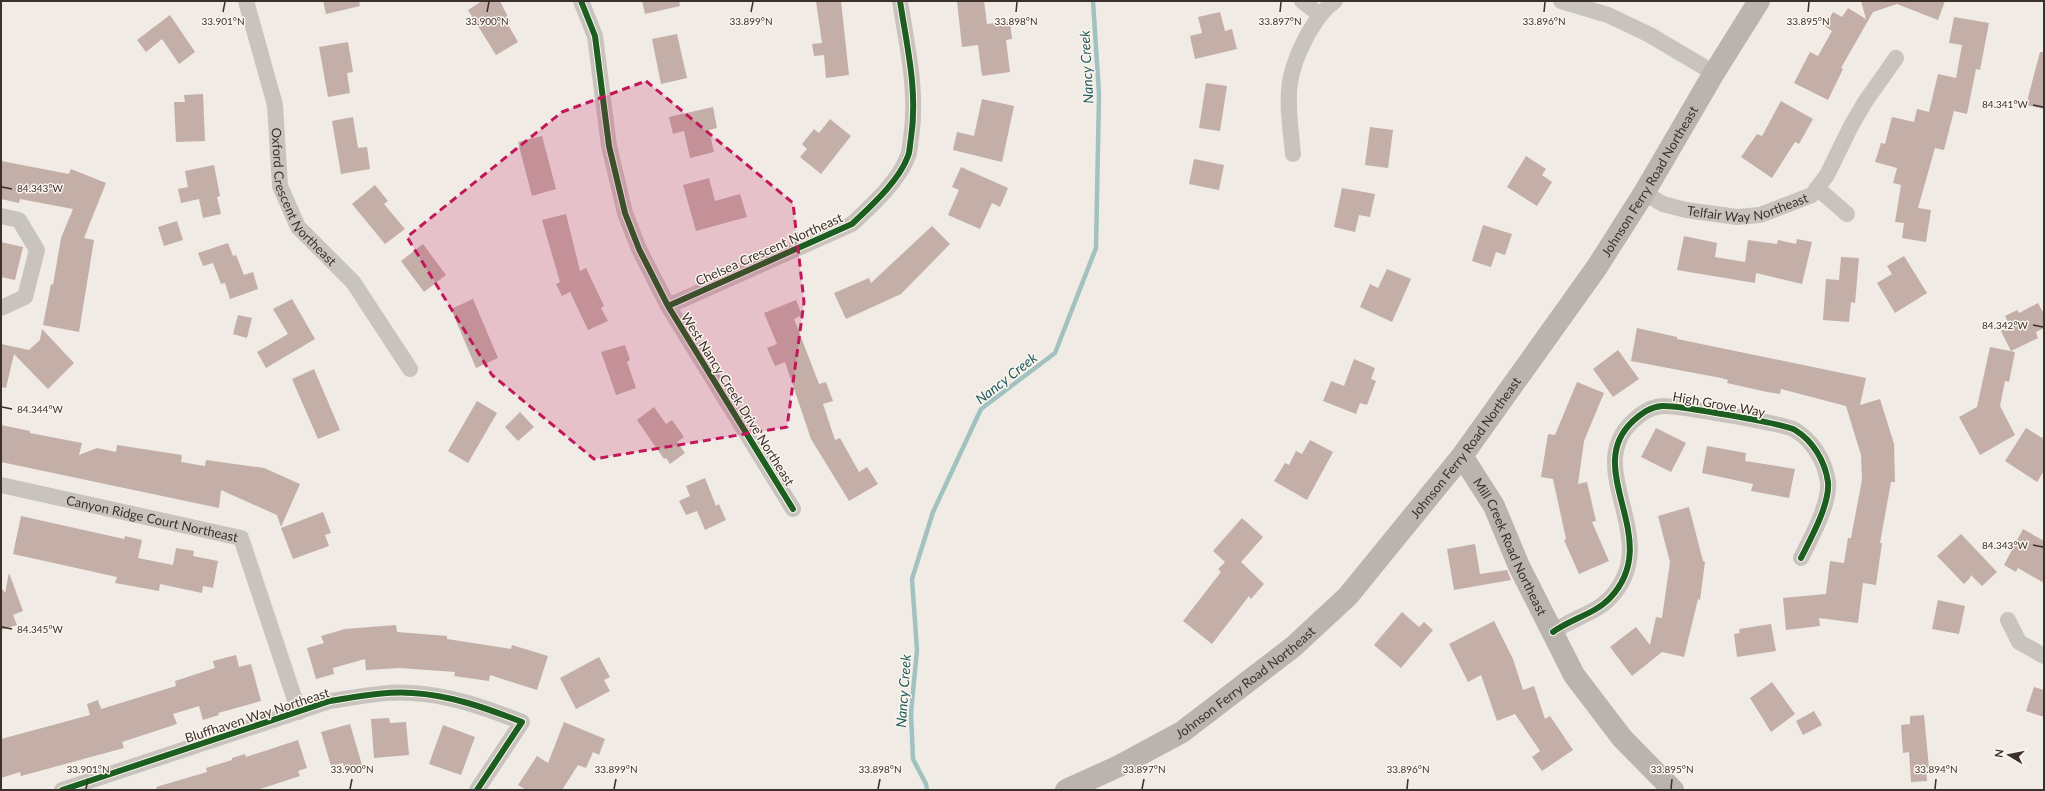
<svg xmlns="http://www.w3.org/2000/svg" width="2045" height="791" font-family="Lato,sans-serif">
	<rect width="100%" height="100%" fill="#f0ebe5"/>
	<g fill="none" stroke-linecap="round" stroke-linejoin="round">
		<path stroke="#a1c2c1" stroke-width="4.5" d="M927,790L926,784L913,759L911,713L917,650L912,579L933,512L981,409L1055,353L1096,248L1099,94L1093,1"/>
	</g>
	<path fill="#c3afa7" d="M323,1H359L360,6L326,14Z
		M482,1H500L510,21L507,23L518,42L496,55L468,10Z
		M642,1H679L680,6L645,14Z
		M816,1H841L849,75L826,78L824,55L814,56L812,44L822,43Z
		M957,1H984L987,24L1010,21L1012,39L1006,40L1010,72L982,76L978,45L962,47Z
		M1861,1H1945L1938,20L1897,4L1873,12L1841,68L1843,69L1828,100L1794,83L1810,52L1818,56L1832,31L1825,26L1833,12L1842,17L1848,8L1866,19Z
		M1220,12L1225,31L1232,29L1237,49L1195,59L1190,36L1202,33L1198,17Z
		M170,15L195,52L179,64L162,39L146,52L137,40Z
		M1954,17L1989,23L1980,70L1976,69L1967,114L1954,111L1944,150L1935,148L1918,208L1931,210L1926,242L1902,238L1904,223L1895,222L1901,185L1893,183L1897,168L1875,162L1881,143L1885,144L1892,117L1914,122L1917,109L1929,112L1938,74L1956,78L1962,45L1949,43Z
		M677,34L687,78L661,84L652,39Z
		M348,42L353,72L347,73L350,93L328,97L319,47Z
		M2040,52H2044V109L2026,105Z
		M1206,83L1227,86L1220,131L1199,128Z
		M203,94L205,141L176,142L174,102H185L184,95Z
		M982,99L1014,106L1002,162L953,150L957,132L974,136Z
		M1781,101L1813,119L1799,144L1795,142L1772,178L1741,157L1757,134L1762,136Z
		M713,107L717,128L709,130L714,152L690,158L684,131L673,134L669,117Z
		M353,117L358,148L367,147L370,169L341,174L332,121Z
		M830,119L851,136L821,174L800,157L807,149L802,144L814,129L819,133Z
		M1370,127L1393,130L1388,168L1365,165Z
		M542,136L556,189L532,196L518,142Z
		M1526,156L1546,169L1542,175L1552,182L1537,206L1507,187Z
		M1194,159L1224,165L1219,190L1189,184Z
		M1,161L69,174L71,169L106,183L84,238L94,240L79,332L43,325L51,284L53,285L61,238L73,209L20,199L19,203L1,199Z
		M214,165L220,196L217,197L221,214L203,218L199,199L181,203L178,189L188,187L185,171Z
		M961,167L1008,188L1000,207L992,203L980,229L948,215L959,190L952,187Z
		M709,178L715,201L740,194L747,217L696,231L683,185Z
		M375,185L388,201L384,204L405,229L385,244L352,204Z
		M1342,188L1375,194L1370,217L1359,215L1355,232L1334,227Z
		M566,214L580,271L586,268L604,306L601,308L608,321L588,330L570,292L562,296L556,284L560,282L542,220Z
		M177,221L183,240L164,246L158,227Z
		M1483,225L1512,234L1505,255L1496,252L1491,267L1472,261Z
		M932,226L950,244L901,294L846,319L834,293L869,278L871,283Z
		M1684,236L1717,243L1715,257L1745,262L1748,240L1777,244L1778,240L1796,244L1797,239L1812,242L1802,284L1756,273L1755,283L1677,270Z
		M1,242L23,247L15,280L1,277Z
		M228,243L233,256L236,255L244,275L253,272L258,289L230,299L225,283L221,284L213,263L203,266L198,253Z
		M423,244L446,275L424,292L401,261Z
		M1904,256L1927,293L1895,313L1877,283L1892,274L1887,266Z
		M1841,257L1859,258L1855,303L1851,302L1849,322L1823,320L1826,279L1839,280Z
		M1387,269L1411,279L1392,322L1360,307L1370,284L1378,288Z
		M292,299L315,339L266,368L257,352L288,334L273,309Z
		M473,299L498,358L476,368L451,309Z
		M796,300L802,315L794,319L819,384L826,382L833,401L823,404L835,440L840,438L859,472L867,467L878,484L849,501L811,439L785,362L775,366L767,348L777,344L764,313Z
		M2038,303L2044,314V328L2036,332L2038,338L2011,351L2001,331L2010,326L2005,316L2017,310L2019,313Z
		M238,315L252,318L247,338L233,334Z
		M1637,328L1677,337V339L1866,378L1860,405L1880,399L1894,444L1895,482H1891L1880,543H1882L1876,585L1863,583L1858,623L1819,618L1820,626L1786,630L1783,598L1826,594L1830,561L1844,563L1848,538H1851L1862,480L1861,455L1846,406L1781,389L1780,394L1767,392L1727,383L1728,380L1721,378L1631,361Z
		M42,329L74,363L48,389L14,354L6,388L1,387V344L29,350L40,340Z
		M625,345L630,360L627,362L636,388L616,395L601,352Z
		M1990,347L2015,352L2009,382L2005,381L2000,406L2015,435L1980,455L1959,417L1977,407Z
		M1618,350L1639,379L1613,397L1593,369Z
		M1354,359L1375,368L1371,379L1376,381L1367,405L1360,403L1356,414L1323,401L1331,381L1344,386Z
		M314,369L340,430L318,439L292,379Z
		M1577,382L1604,393L1584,441L1578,484L1587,482L1596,521L1592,522L1609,561L1579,574L1564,540L1566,539L1553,479L1541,477L1548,434L1555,435Z
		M477,401L497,413L468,463L448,451Z
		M654,407L666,424L672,420L684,437L677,442L685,453L670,464L666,458L664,459L637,420Z
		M520,412L534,427L518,441L505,427Z
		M1,425L30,431V433L82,443L79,455L97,448L116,452L117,445L182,455L181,462L205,466L206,460L264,468L300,484L281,527L277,515L221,490L219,508L1,462Z
		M1656,428L1686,443L1671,472L1641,457Z
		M2026,428L2044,439V471L2037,482L2005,461Z
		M1310,440L1333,452L1307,500L1274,481L1285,463L1289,465L1296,451L1302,454Z
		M1707,446L1746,453L1745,461L1795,469L1789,498L1751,491L1753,484L1702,473Z
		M705,478L716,506L719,504L726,520L705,530L697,511L686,515L679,501L690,496L686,486Z
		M1689,507L1703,561L1705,562L1700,600L1698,599L1684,657L1662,652L1632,676L1610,647L1636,627L1650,645L1656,617L1662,618L1670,562L1658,516Z
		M323,512L331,533L325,535L329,546L293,559L281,528Z
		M21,516L124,539L125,536L142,540L138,558L173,565L176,548L194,551L193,556L218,561L213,588L203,586L202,593L160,584L159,591L115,583L117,577L13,554Z
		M1242,518L1263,537L1241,562L1264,584L1251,599L1249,596L1212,644L1183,621L1221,572L1218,569L1225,562L1213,551Z
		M2023,529L2044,541V583L2018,568L2016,572L2004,565Z
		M1961,534L1997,572L1982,586L1971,575L1970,578L1964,584L1937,556Z
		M1475,544L1480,574L1507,570L1511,580L1454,590L1447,549Z
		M9,573L23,611L13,615L17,625L1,630V587L5,593Z
		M1938,600L1965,606L1959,634L1932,629Z
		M1402,612L1419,627L1424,622L1433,630L1401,668L1374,645Z
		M1494,621L1513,659L1523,690L1534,686L1545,719L1550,716L1573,750L1542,771L1532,757L1540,751L1515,714L1497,721L1481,675L1468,682L1449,644Z
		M1771,624L1776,651L1737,657L1734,634L1740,633L1739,629Z
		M396,625L397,632L447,636V639L511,649L512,645L548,656L537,690L490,675L489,681L454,676L455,672L400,668L366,670L365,659L333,668L334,674L316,679L307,648L324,643L321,636L345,629Z
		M236,655L239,667L251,664L261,701L218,713L219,715L203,720L199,706L173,714L177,724L122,742L124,748L21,776L20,772L1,778V739L90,715L87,704L98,700L101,709L176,686L175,681L215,668L213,661Z
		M599,657L610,677L604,680L610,691L576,709L560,678Z
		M1772,682L1795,714L1771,732L1750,698Z
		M2034,687L2044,690V717L2026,711Z
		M1814,711L1822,725L1803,735L1796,721Z
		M1924,715L1929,768L1926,769L1927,781L1911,782L1909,752L1903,753L1901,725L1910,724V716Z
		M389,718L390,723L406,722L409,755L374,758L371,719Z
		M564,722L605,739L599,755L593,752L586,768L578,765L562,790H526L518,785L537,756L548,763Z
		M350,724L362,765L345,770L343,763L331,766L321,732Z
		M443,725L475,737L461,775L429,764Z
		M298,740L307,768L298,771L300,776L257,790H157L156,787L207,772L206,768L232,760V758L245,754L246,757Z"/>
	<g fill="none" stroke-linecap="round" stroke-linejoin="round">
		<g stroke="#c9c3be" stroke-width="16">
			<path id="s1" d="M246,1L275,105L280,186L298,227L353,282L410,369"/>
			<path d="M581,1L595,36L609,146L625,213L639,249L668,306L793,509"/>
			<path d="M1302,1L1319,14"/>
			<path d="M1561,1L1608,15L1650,35L1714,73"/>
			<path d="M1293,154C1288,103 1282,81 1308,34C1316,21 1322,10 1335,1"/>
			<path d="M1817,188L1847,214"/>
			<path id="s2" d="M1644,193L1663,204L1686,210L1737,217L1760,215L1812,195L1827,175L1851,126L1865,102L1896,58"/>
			<path d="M1,216L19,220L37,250L25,297L1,308"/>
			<path d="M668,306L852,224C871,206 899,181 908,156C910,151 910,143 911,138C918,91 907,47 900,1"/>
			<path id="s3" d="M1,485L241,538L299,712"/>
			<path d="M2008,620L2019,642L2044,656"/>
			<path d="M1553,632C1570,619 1595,614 1610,598C1666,539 1580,470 1633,421C1642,413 1650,407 1662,406C1676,405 1786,424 1795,430C1813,441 1825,461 1828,482C1830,504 1811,538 1801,558"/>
			<path d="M62,790L330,701C357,697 385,691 412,693C450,695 486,708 522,722L477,790"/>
		</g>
		<g stroke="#bab3ae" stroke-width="22">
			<path id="s4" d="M1462,456L1494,506L1519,566L1574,675L1622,738L1673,790"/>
			<path id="s5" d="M1066,790L1119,766L1182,732L1293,647L1348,596L1462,456L1597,267L1644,193L1714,73L1759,1"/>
		</g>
		<defs>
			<path id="cycleway" d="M581,1L595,36L609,146L625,213L639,249L668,306L793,509
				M668,306L852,224C871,206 899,181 908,156C910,151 910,143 911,138C918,91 907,47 900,1
				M1553,632C1570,619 1595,614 1610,598C1666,539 1580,470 1633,421C1642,413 1650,407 1662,406C1676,405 1786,424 1795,430C1813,441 1825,461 1828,482C1830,504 1811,538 1801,558
				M62,790L330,701C357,697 385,691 412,693C450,695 486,708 522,722L477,790"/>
		</defs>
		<use href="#cycleway" stroke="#fbf5ee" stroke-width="8"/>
		<use href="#cycleway" stroke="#1b5e20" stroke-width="6"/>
	</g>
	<path fill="#c2185b" fill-opacity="0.2" stroke="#c2185b" stroke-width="3" stroke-dasharray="8 5" stroke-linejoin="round" d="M646,81L793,203L804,302L787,427L594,459L492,375L407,237L562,112Z"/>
	<path fill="none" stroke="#3b302b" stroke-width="1.5" d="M223,12L225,2M487,12L489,2M751,12L753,2M1016,12L1017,2M1280,12L1281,2M1544,12L1545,2M1808,12L1809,2M2033,105L2043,107M2,187L12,189M2033,325L2043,327M2,407L12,409M2033,545L2043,547M2,627L12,629M86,789L88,779M350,789L352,779M614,789L616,779M878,789L880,779M1142,789L1144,779M1407,789L1408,779M1671,789L1672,779M1935,789L1936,779"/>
	<g text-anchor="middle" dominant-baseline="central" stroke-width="3" stroke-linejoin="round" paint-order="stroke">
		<g font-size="13" fill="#3b302b" stroke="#fbf5ee">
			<text stroke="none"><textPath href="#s5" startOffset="858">Johnson Ferry Road Northeast</textPath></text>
			<text stroke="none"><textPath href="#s1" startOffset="208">Oxford Crescent Northeast</textPath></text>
			<text stroke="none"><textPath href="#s2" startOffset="109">Telfair Way Northeast</textPath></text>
			<text transform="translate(769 249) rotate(-24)">Chelsea Crescent Northeast</text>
			<text transform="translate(738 399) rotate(58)">West Nancy Creek Drive Northeast</text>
			<text transform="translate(1719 404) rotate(10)">High Grove Way</text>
			<text stroke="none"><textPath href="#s5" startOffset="534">Johnson Ferry Road Northeast</textPath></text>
			<text stroke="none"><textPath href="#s3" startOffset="155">Canyon Ridge Court Northeast</textPath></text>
			<text stroke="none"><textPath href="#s4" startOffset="103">Mill Creek Road Northeast</textPath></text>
			<text stroke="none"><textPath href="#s5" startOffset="210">Johnson Ferry Road Northeast</textPath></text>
			<text transform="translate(257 715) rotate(-18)">Bluffhaven Way Northeast</text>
		</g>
		<g font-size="14" font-style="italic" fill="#1f5a5e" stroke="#fbf5ee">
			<text transform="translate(1086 67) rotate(-93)">Nancy Creek</text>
			<text transform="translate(1006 378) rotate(-38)">Nancy Creek</text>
			<text transform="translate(903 691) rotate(-86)">Nancy Creek</text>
		</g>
	</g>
	<g font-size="10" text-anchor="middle" fill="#3b302b" stroke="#fbf5ee" stroke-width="3" stroke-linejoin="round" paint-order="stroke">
		<text x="223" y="25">33.901°N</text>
		<text x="487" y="25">33.900°N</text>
		<text x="751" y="25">33.899°N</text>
		<text x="1016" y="25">33.898°N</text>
		<text x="1280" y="25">33.897°N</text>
		<text x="1544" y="25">33.896°N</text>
		<text x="1808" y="25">33.895°N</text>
		<text x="2005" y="108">84.341°W</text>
		<text x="40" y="192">84.343°W</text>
		<text x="2005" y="329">84.342°W</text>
		<text x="40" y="413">84.344°W</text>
		<text x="2005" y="549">84.343°W</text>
		<text x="40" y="633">84.345°W</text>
		<text x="88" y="773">33.901°N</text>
		<text x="352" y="773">33.900°N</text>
		<text x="616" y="773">33.899°N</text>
		<text x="880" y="773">33.898°N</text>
		<text x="1144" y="773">33.897°N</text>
		<text x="1408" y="773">33.896°N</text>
		<text x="1672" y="773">33.895°N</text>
		<text x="1936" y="773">33.894°N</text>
	</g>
	<rect width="2045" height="791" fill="none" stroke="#3b302b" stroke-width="4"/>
	<g transform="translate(2009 755) rotate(280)" stroke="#fbf5ee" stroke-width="3" paint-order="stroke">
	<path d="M0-3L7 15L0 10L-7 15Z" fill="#3b302b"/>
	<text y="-6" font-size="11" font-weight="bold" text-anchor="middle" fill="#3b302b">N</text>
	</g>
</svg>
